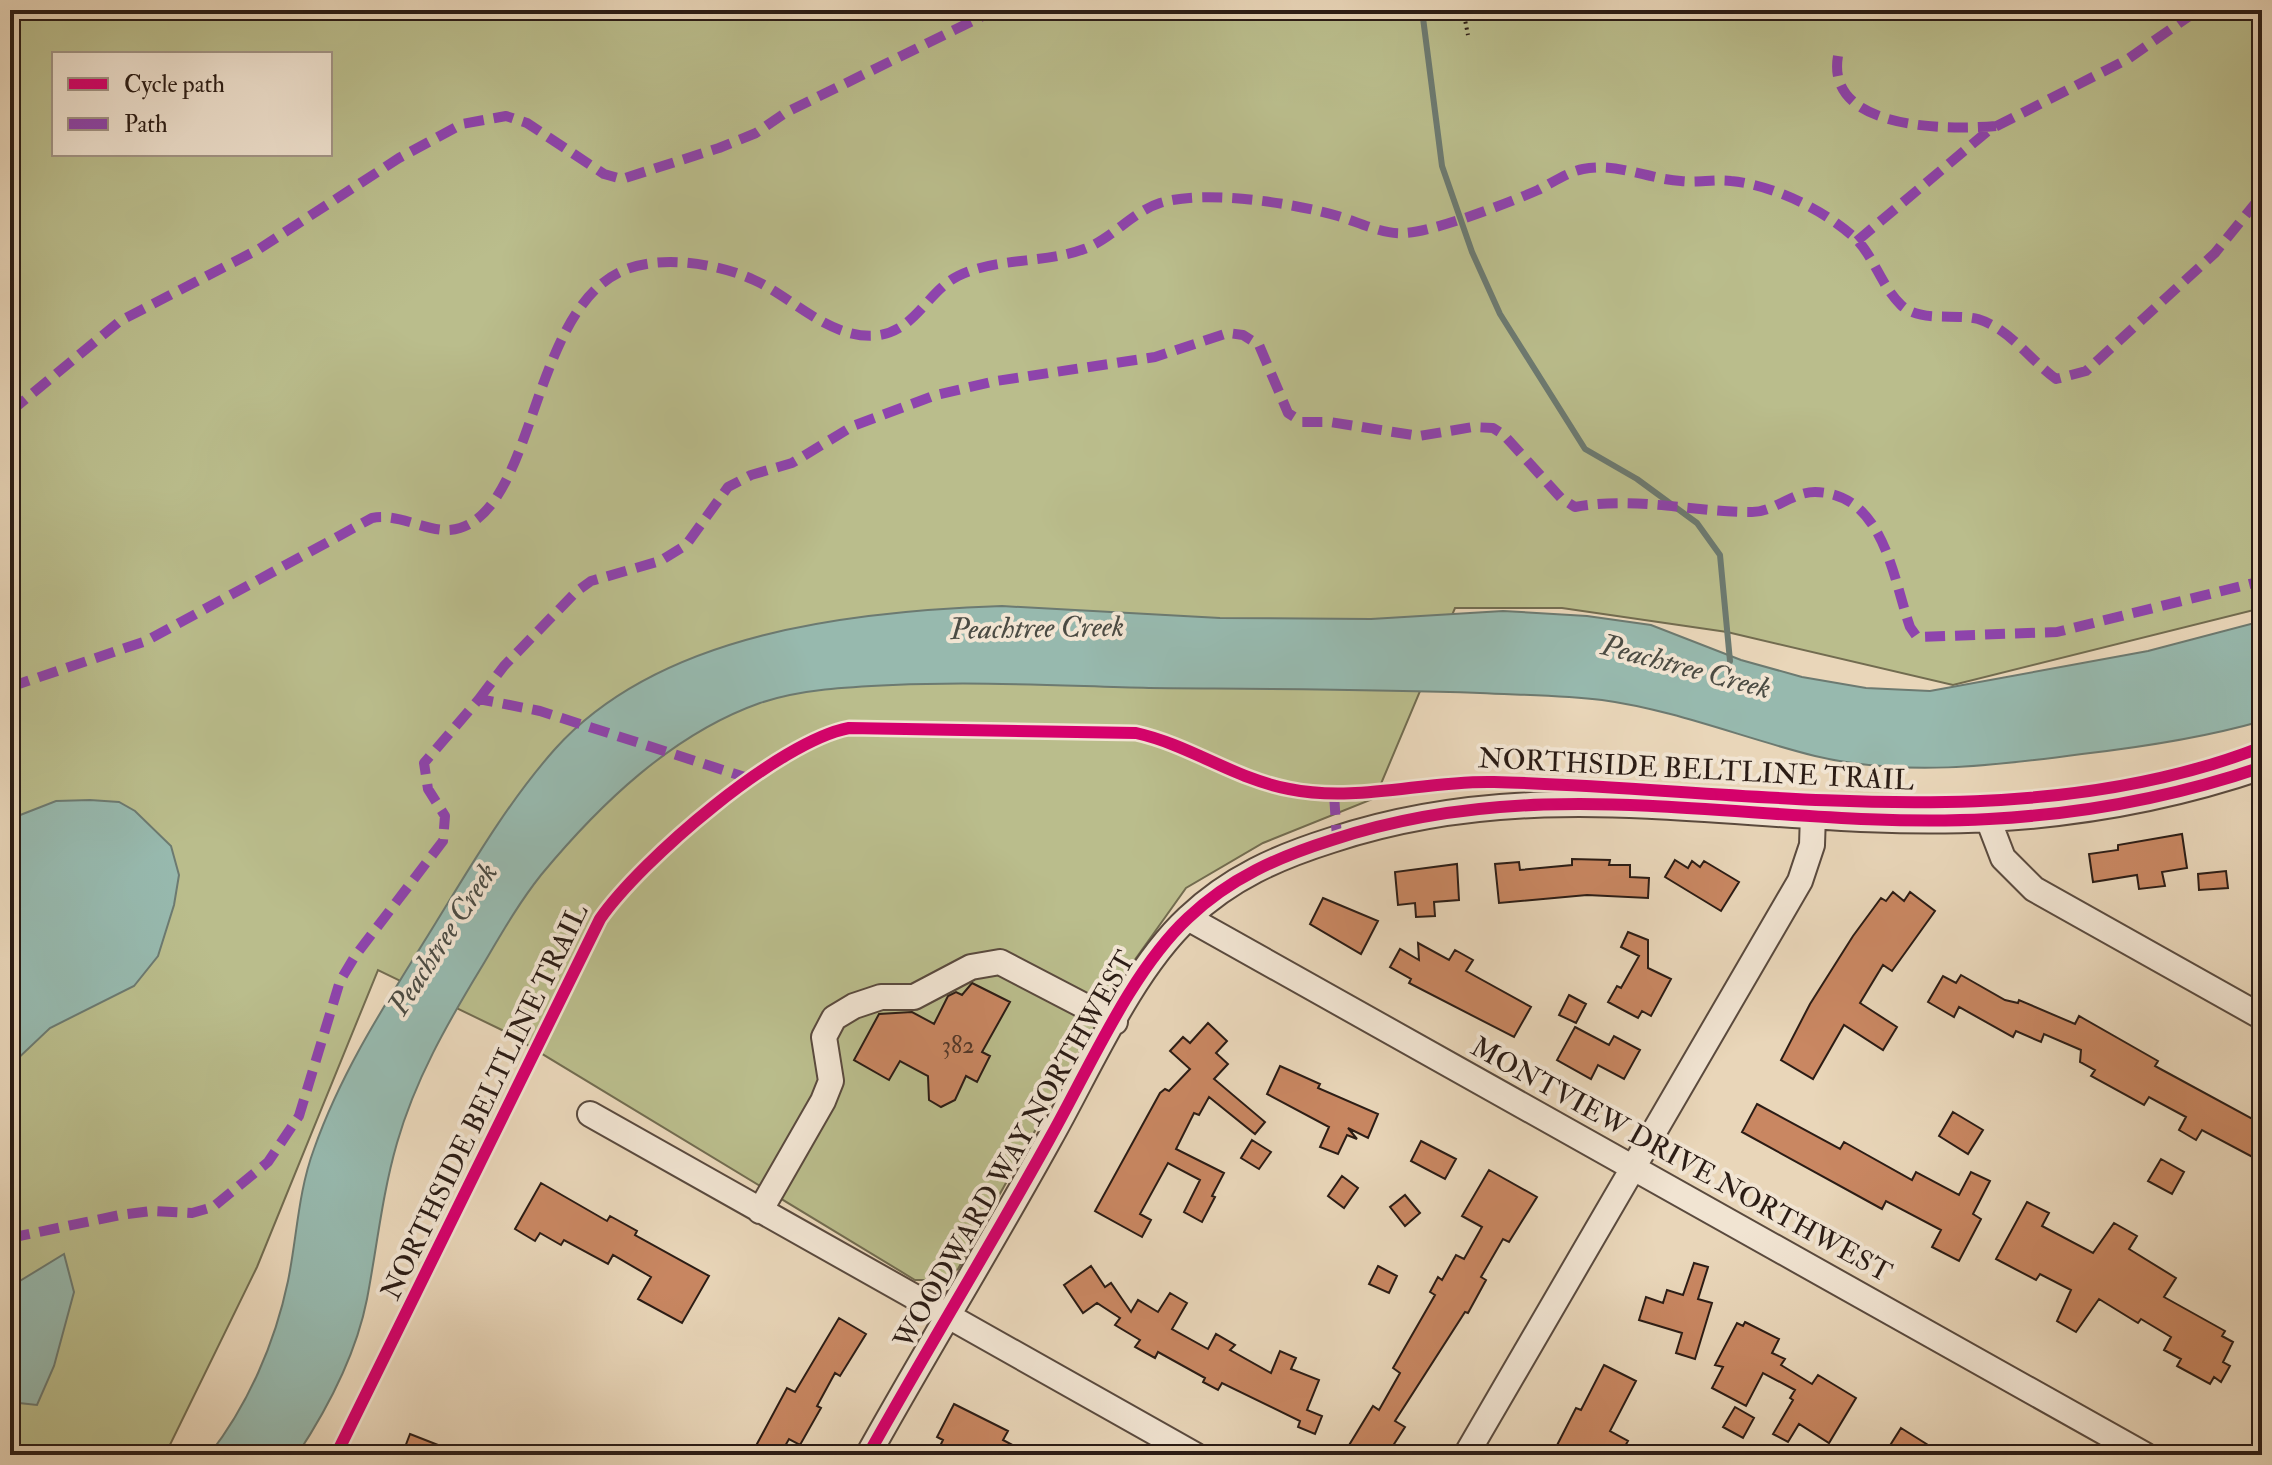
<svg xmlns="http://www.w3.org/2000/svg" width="2272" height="1465" font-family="'IM FELL Double Pica',serif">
	<rect width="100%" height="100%" fill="#e9d6b9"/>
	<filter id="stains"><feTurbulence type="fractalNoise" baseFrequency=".0025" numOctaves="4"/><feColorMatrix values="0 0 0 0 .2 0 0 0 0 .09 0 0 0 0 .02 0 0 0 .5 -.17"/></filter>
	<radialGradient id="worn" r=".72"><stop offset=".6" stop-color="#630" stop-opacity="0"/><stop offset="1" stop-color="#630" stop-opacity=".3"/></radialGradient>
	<path fill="#babd8c" stroke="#726c50" stroke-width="2" fill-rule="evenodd" d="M10,10H2262V608L1953,685L1727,632L1562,608H1455L1375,798L1263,843L1186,888L1134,961L1065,1077L958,1269L942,1280H915L506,1032L378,970L257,1267L165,1455H10ZM54,54H330V154H54Z"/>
	<path fill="#97b9ae" stroke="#6c7a71" stroke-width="2" d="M1002,606L1220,618L1371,619L1503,611L1587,616L1651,625L1741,660L1802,677L1866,688L1930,691L2148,651L2262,621V721C2203,738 2143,747 2082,754C1993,766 1903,777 1815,756C1743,738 1675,710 1602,700C1561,695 1520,695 1480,693C1369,689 1260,689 1149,688C1063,686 978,681 893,685C848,687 802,689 760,703C672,734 599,805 541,875C518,904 500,936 481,968C447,1024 415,1080 397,1143C382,1195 377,1247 367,1299C356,1355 328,1408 297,1455H209C248,1405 275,1343 288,1281C297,1237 298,1192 314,1149C343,1067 390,997 435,924C472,864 508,802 555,749C660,632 854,611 1002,606Z
		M90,800L119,802L135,811L171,846L179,875L174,905L158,956L134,986L50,1028L10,1066V819L56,801Z
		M64,1254L74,1292L54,1366L37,1405L10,1402V1287Z"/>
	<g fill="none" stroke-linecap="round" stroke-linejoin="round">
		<path stroke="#6c7a71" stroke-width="6" d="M1422,10L1442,166L1472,252L1500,314L1585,449L1637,479L1697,523L1720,555L1730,661"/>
	</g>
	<path fill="#c98762" stroke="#2b1c15" stroke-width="2" d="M2182,834L2187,868L2162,872L2165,886L2139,889L2137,875L2093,882L2089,854L2118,850V845Z
		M1572,859L1610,860L1609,865H1630V877L1649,878L1648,898L1587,895L1499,903L1495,864L1519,862L1520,870L1572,865Z
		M1675,860L1688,868L1692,861L1700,867L1704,861L1739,882L1721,911L1665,877Z
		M1457,864L1459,900L1434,902L1435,916L1416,917L1415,903L1398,905L1395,872Z
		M2226,871L2228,888L2199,890L2198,874Z
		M1893,892L1904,901L1910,892L1935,911L1892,971L1883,965L1860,1003L1897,1027L1883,1050L1844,1025L1813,1079L1781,1060L1810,1004L1853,936L1881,898L1886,901Z
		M1323,898L1378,921L1361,954L1310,924Z
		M1628,932L1648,940V968L1671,979L1651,1016L1642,1011L1638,1018L1608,1002L1617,986L1621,988L1639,956L1621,947Z
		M1418,943L1449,960L1455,950L1473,960L1466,971L1531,1007L1514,1037L1409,983L1411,979L1390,967L1400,949L1419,960Z
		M1961,975L2005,1000L2018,1003L2019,1000L2075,1024L2079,1016L2158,1061L2155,1066L2262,1124V1162L2202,1130L2196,1140L2179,1130L2186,1117L2149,1097L2144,1105L2091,1076L2095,1070L2080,1062L2081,1050L2044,1034L2041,1042L2016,1031L2013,1037L1959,1007L1954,1017L1928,1002L1943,976L1956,983Z
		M972,983L1010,1002L982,1052L990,1056L977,1082L966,1076L955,1100L941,1107L929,1100L928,1076L900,1061L889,1080L854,1060L879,1014L912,1012L934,1024L948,996L956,992L962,995Z
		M1569,995L1586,1004L1576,1023L1559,1015Z
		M1208,1023L1227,1041L1216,1053L1228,1064L1214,1079L1265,1122L1255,1134L1209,1097L1199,1115L1194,1113L1176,1149L1224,1173L1212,1196L1215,1197L1202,1222L1184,1212L1200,1180L1168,1163L1140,1214L1151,1220L1142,1237L1095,1211L1160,1093L1165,1089L1169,1091L1190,1069L1170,1051L1183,1037L1190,1043Z
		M1575,1027L1609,1045L1614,1036L1640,1050L1624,1079L1598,1065L1591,1079L1557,1060Z
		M1280,1066L1320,1084L1318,1088L1378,1114L1368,1138L1348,1128L1357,1139L1347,1135L1338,1154L1320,1147L1329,1127L1267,1094Z
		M1757,1104L1840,1149L1844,1142L1912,1180L1916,1172L1959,1195L1971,1172L1990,1181L1973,1214L1981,1219L1959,1261L1932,1247L1941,1230L1886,1201L1882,1209L1742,1132Z
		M1953,1112L1983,1130L1968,1154L1939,1136Z
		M1252,1140L1271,1152L1259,1169L1241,1158Z
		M1421,1141L1456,1159L1445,1179L1411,1161Z
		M2161,1159L2184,1172L2172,1194L2148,1181Z
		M1489,1170L1537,1197L1509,1242L1503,1239L1481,1277L1486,1280L1468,1313L1465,1312L1395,1421L1405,1427L1387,1455H1343L1373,1406L1379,1410L1400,1373L1393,1368L1435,1295L1430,1292L1438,1277L1442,1280L1456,1255L1464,1259L1482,1227L1462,1216Z
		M1342,1176L1358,1188L1344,1208L1328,1196Z
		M541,1183L607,1221L610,1216L637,1231L635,1235L709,1276L682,1323L638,1299L651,1277L613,1255L608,1264L564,1240L561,1245L540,1233L535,1241L515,1229Z
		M1405,1195L1420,1213L1405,1226L1390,1207Z
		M2027,1202L2049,1213L2042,1226L2093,1253L2114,1223L2137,1236L2129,1249L2176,1278L2164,1297L2225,1331L2222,1336L2233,1342L2223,1362L2230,1366L2221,1382L2214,1377L2210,1384L2177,1366L2181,1359L2164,1350L2171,1337L2141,1319L2138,1323L2099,1299L2076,1332L2057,1321L2071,1290L2040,1274L2036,1280L1996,1259Z
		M1694,1263L1708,1267L1698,1299L1712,1303L1695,1359L1676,1353L1682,1333L1639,1320L1646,1297L1663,1303L1667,1290L1683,1295Z
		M1091,1266L1105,1287L1111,1283L1131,1312L1138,1300L1158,1312L1170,1293L1187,1303L1172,1329L1208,1349L1216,1334L1235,1345L1230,1350L1271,1373L1280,1351L1296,1358L1291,1369L1319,1380L1307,1410L1322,1416L1315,1434L1298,1427L1300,1421L1222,1383L1218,1390L1203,1382L1205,1378L1158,1352L1155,1358L1135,1347L1140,1340L1115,1325L1120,1318L1097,1303L1083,1313L1064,1285Z
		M1378,1266L1397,1276L1389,1293L1369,1284Z
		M839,1318L866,1334L840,1376L835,1373L817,1406L821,1408L800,1445L789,1439L780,1455H751L787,1388L795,1392Z
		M1745,1322L1779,1339L1772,1353L1785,1359L1781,1365L1812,1384L1818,1375L1856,1398L1829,1443L1799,1424L1788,1442L1773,1434L1793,1400L1790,1398L1795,1390L1763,1373L1746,1406L1712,1388L1723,1367L1715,1365L1737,1323L1743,1326Z
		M1604,1365L1636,1381L1610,1431L1628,1441L1620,1455H1552L1576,1408L1581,1410Z
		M954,1404L1008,1431L1003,1440L1032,1455H958L940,1446L943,1440L937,1437Z
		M1735,1407L1754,1418L1743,1438L1723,1427Z
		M1901,1428L1944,1455H1884Z
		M410,1434L461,1454V1455H402Z"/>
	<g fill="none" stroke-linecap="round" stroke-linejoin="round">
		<defs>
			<path id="minor" d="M1988,819L2003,858L2034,889L2262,1017
				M1188,918L2145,1455
				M590,1114L1195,1455
				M760,1211L823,1101L831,1081L824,1037L834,1018L854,1006L881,997H914L971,967L1000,962L1115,1022
				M868,1455C927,1349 991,1245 1050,1138C1089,1069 1131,971 1188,918C1230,878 1278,857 1332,840C1556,766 1764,831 1989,819C2082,814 2174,797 2262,767
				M1466,1455L1800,881L1812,845L1813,814"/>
		</defs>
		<use href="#minor" stroke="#5a4a3e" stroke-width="28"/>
		<path stroke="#2b1c15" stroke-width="4" stroke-dasharray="2 4" stroke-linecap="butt" d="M1463,10L1468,35"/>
		<use href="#minor" stroke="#f1e4d2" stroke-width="24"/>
		<path stroke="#8e44ad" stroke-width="10" stroke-dasharray="20 10" stroke-linecap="butt" d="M1838,56C1825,131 1949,130 1996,126
			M1857,241L1989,130L2128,59L2198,10
			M10,314L13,379L10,412
			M10,412L120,321L259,249L399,158L462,124L506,116L527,123L604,174L622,179L719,148L756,133L785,113L995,10
			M10,687L146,641L372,518C402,512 432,537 460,528C537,504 531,305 627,269C664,255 720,264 754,280C794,298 832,342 880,335C916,329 928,291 958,276C997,257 1044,264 1084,249C1112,239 1132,212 1160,203C1205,189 1293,203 1338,216C1358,222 1384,235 1405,233C1433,232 1511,202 1538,190C1552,183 1568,172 1583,169C1616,162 1648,179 1681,181C1697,183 1714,179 1731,181C1773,185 1825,210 1856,239C1874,257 1882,287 1901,305C1920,323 1954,313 1978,319C2010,329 2030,360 2056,379L2086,371L2215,253L2262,195
			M479,699L504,666L576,592L591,581L660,561L686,545L728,487L751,475L792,463L853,426L936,395L996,381L1155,357L1228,333L1243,335L1259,345L1288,413L1302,422H1330L1419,436L1473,427L1493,428L1504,435L1561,498L1575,507C1636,496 1691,512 1752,512C1774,512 1792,492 1815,492C1884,493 1893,579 1910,627L1917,637L2057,632L2262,581
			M1334,795L1337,838
			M10,1238L120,1215L152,1211L192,1213L213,1207L268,1162L299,1116L340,981L355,956L443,841L445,816L428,789L424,763L479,699L540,711L751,779"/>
		<defs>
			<path id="cycleway" d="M336,1455L600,919C641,860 779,741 849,728L1136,733C1190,745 1235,779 1289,789C1357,803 1426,780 1494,782C1745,788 2022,841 2262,747
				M868,1455C927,1349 991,1245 1050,1138C1089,1069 1131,971 1188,918C1230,878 1278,857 1332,840C1556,766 1764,831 1989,819C2082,814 2174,797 2262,767"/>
		</defs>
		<use href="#cycleway" stroke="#f1e4d2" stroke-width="17"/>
		<use href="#cycleway" stroke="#d6006c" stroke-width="12"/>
	</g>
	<g text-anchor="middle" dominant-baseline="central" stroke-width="8" stroke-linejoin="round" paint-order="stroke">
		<g font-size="24" fill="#523728">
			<text x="958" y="1045">382</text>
		</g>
		<g font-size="28" fill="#2b1c15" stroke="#f1e4d2">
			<text transform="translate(1696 770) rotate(3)">NORTHSIDE BELTLINE TRAIL</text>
			<text transform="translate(485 1102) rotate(-64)">NORTHSIDE BELTLINE TRAIL</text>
			<text transform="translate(1015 1150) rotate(-60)">WOODWARD WAY NORTHWEST</text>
			<text transform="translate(1681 1160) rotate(29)">MONTVIEW DRIVE NORTHWEST</text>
		</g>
		<g font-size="30" font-style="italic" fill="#4b4b43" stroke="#f1e4d2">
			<text transform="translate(1037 628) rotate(-1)">Peachtree Creek</text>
			<text transform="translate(1686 667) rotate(15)">Peachtree Creek</text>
			<text transform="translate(443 939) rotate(-57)">Peachtree Creek</text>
		</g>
	</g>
	<rect width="2272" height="1465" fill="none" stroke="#e9d6b9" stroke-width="40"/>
	<rect x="12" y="12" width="2248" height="1441" fill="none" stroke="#2b1c15" stroke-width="4"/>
	<rect x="20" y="20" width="2232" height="1425" fill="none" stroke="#2b1c15" stroke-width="2"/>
	<rect x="52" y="52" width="280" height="104" fill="#f1e4d2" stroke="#a29486" stroke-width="2"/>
	<rect x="68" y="78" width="40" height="12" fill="#d6006c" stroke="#a29486" stroke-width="2"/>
	<text x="124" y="92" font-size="24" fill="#2b1c15">Cycle path</text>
	<rect x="68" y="118" width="40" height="12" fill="#8e44ad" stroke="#a29486" stroke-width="2"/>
	<text x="124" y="132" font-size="24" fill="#2b1c15">Path</text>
	<rect width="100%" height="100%" filter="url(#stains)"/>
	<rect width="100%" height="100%" fill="url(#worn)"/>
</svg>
